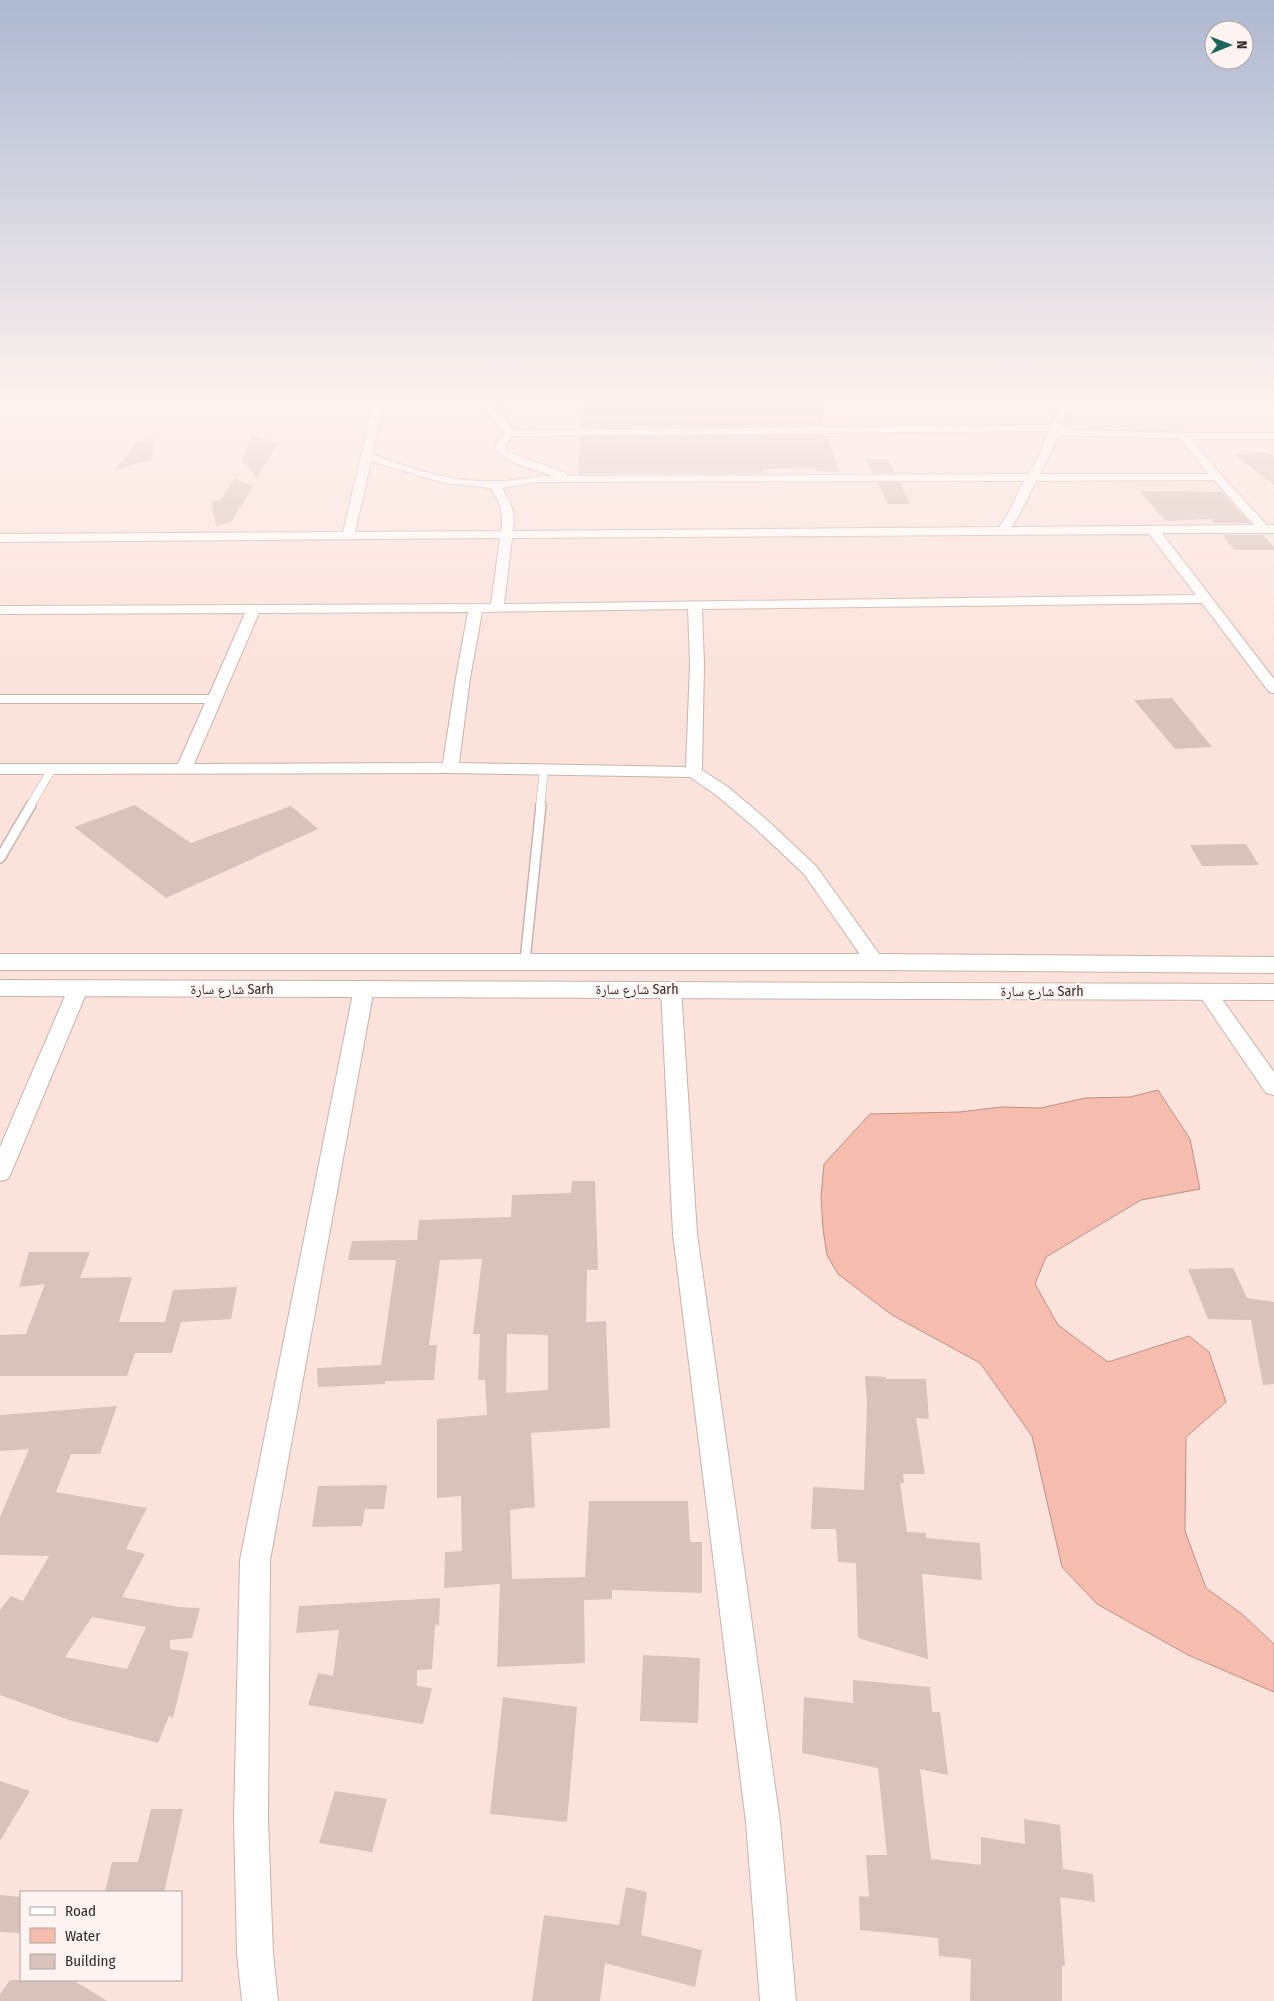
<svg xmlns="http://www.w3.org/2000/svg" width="1274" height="2001" font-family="'Fira Sans Condensed','Noto Naskh Arabic',sans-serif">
	<rect width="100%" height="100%" fill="#fbe2db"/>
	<path fill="#f6bdaf" stroke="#bc9186" d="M1158,1090L1190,1139L1200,1189L1141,1200L1046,1257L1035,1284L1058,1325L1108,1362L1189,1336L1209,1352L1226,1402L1186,1437L1185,1531L1206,1588L1242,1614L1274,1644V1692L1188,1655L1097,1604L1062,1567L1032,1436L980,1363L892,1315L838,1274L827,1255L823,1229L821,1197L824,1164L870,1114L960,1112L1001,1107L1041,1108L1085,1098L1130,1097Z"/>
	<path fill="#dac2bc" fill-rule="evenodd" d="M609,396H674L676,407H723L720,396H814L824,425L581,427L583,407H609Z
		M252,434L278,444L257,478L242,460Z
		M827,435L839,472L816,471L815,468L763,469L762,473L578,474L580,437Z
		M154,439L152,460L114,471L137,443Z
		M1266,452L1274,456V485L1235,455Z
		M866,459H888L895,473H873Z
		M235,478L253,487L231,522L216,526L211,502L220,500Z
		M878,483H900L910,504H888Z
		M1139,491L1222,492L1250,523H1214L1211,519L1166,521Z
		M1223,535H1263L1274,547V550H1234Z
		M1172,698L1212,747L1175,749L1134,700Z
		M135,805L191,843L291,806L318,829L166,898L74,827Z
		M1246,844L1259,865L1202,866L1190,845Z
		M572,1181H595L598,1270H587L586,1322L606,1321L610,1428L531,1433L535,1507L510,1510L512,1579L585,1577L589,1501H688L690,1542H702V1593L612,1590V1599L584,1600L585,1663L497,1667L500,1584L444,1588L445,1552L462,1551L461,1496L437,1498V1419L487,1415L485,1380H478L480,1334H473L482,1259L440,1260L429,1345H437L434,1380L385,1381V1384L318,1387L317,1368L381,1365L396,1260H348L352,1241L417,1240L419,1220L511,1217L512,1195L571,1193ZM507,1334L548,1335V1390L506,1393Z
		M29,1252H90L80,1278L132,1277L119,1322H165L173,1290L237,1287L231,1319L181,1322L172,1353H135L127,1376H0V1335L26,1334L45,1284L19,1287Z
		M1233,1268L1247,1298L1274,1302V1384L1263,1385L1251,1320L1208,1319L1188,1269Z
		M865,1376L886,1377V1379H926L929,1419L916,1418L925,1474H903L904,1483H900L907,1532L926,1533V1538L980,1543L982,1580L922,1574L928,1659L858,1638L856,1563L838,1562L836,1529H811L813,1487L864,1490L867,1404Z
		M117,1406L100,1454H71L56,1492L147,1508L126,1549L145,1554L122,1597L178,1607L200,1608L192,1638L170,1640V1649L189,1652L173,1718L169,1716L158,1743L69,1720L0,1695V1610L11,1596L23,1601L49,1556L0,1555V1517L29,1449L0,1451V1415ZM92,1617L146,1627L127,1669L65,1657Z
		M387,1485L384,1509H365L362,1526L312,1527L318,1486Z
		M440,1598L439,1625H435L432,1669L417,1670V1686L432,1688L423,1724L308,1705L318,1673L333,1676L339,1630L296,1633L299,1606Z
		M643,1655L700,1658L698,1723L640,1721Z
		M853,1680L930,1687L932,1712H940L948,1775L920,1769L931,1859L981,1865V1837L1025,1844L1024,1819L1060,1825L1063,1869L1093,1874L1095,1902L1060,1897L1065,1966H1062V2001H970L971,1959L939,1956L938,1938L860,1930L859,1896L869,1897L866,1855H887L878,1768L802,1753L804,1697L853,1703Z
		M503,1697L577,1707L567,1822L490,1814Z
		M0,1781L30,1791L0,1841Z
		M335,1791L387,1799L372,1852L319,1843Z
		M151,1809H183L164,1892H105L112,1862H138Z
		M626,1887L647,1892L641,1935L702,1950L695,1987L605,1963L600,2001H532L544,1915L619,1925Z
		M0,1895L21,1897V1933L0,1932Z
		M10,1980H73L107,2001H0V1994Z"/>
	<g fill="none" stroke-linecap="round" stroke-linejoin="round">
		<defs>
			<path id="service-far1" d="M30,806L52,769
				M540,806L544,770"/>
			<path id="service" d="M0,858L31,805
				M525,961L541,805"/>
			<path id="minor" d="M375,396H385L372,454C412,469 453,483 496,481C515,481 533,476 553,476C537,470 497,462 495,444L505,433L475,396H485L503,415L513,430L1051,425L1066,396H1076L1060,429L1184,433H1274V439H1192L1221,475L1267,525H1274V533H1162L1274,679V693L1269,692L1202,603L702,609L704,664L702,770L728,787L767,820L816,866L885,962L882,966L875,968L868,966L804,874L755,828L716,795L690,777L450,773L0,774V764H178L205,703H0V695H209L245,613L0,614V606L491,604L500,538L0,542V534L343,532ZM1048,431L1040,455L1028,474L567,476L566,473L513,454L506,449L505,444L513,436ZM1058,435L1181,439L1208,474H1039L1050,455ZM371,461L444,483L491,488C500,503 504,514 501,531L355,532ZM1214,480L1254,525L1011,527L1019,516L1036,481ZM1024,481L1007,515L999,527L513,531C516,513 511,503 502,488L538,482ZM1149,534L1196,595L504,604L512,538ZM688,609L690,664L686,767L459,763L470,678L482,612ZM468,612L456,678L443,763L194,764L259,613Z
				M364,982L371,984L374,988L270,1560L268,1819L273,1954L278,2001H242L237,1954L234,1819L240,1560L354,988L357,984Z
				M78,983L85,985L88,989L11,1173L8,1179L0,1181V1147L68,989L71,985Z
				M671,983L678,985L681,989L697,1234L780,1822L796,2001H760L746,1822L673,1234L661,989L664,985Z
				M1207,986L1214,988L1274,1072V1095L1266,1093L1197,992L1200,988Z"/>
			<path id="trunk" d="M0,954H875L1274,957V973L875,970H0Z
				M0,980L1274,984V1000L0,996Z"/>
		</defs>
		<use href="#service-far1" stroke="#cab2ac" stroke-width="9"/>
		<use href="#service" stroke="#cab2ac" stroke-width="12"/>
		<use href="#minor" stroke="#cab2ac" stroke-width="2"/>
		<use href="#trunk" stroke="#cab2ac" stroke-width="2"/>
		<use href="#service-far1" stroke="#fff" stroke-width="8"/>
		<use href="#service" stroke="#fff" stroke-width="9"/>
		<use href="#minor" fill="#fff" fill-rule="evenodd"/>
		<use href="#trunk" fill="#fff" fill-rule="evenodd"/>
	</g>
	<linearGradient id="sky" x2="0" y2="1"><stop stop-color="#adb8d1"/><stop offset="0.59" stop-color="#fdf2ef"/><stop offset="1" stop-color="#fdf2ef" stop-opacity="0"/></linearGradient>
	<rect width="1274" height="676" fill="url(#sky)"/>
	<g text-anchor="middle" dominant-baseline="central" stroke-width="4.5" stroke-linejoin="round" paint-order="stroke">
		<g font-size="14" fill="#342b28" stroke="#fdf3f0">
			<text x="232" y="989">شارع سارة Sarh</text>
			<text x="637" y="989">شارع سارة Sarh</text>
			<text x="1042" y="991">شارع سارة Sarh</text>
		</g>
	</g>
	<rect x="20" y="1891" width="162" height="90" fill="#fdf3f0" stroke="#ada3a0"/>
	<rect x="30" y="1907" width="25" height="8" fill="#ffffff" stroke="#ada3a0"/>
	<text x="65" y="1916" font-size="15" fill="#342b28">Road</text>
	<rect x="30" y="1928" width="25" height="15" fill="#f6bdaf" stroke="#ada3a0"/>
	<text x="65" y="1941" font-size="15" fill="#342b28">Water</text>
	<rect x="30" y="1954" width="25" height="15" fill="#dac2bc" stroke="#ada3a0"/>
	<text x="65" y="1966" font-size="15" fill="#342b28">Building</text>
	<g transform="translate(1229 45) rotate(89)"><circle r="24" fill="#fdf3f0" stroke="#ada3a0"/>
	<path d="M0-4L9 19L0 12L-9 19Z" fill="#1c665e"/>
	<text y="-8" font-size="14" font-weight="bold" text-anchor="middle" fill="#342b28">N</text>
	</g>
</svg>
